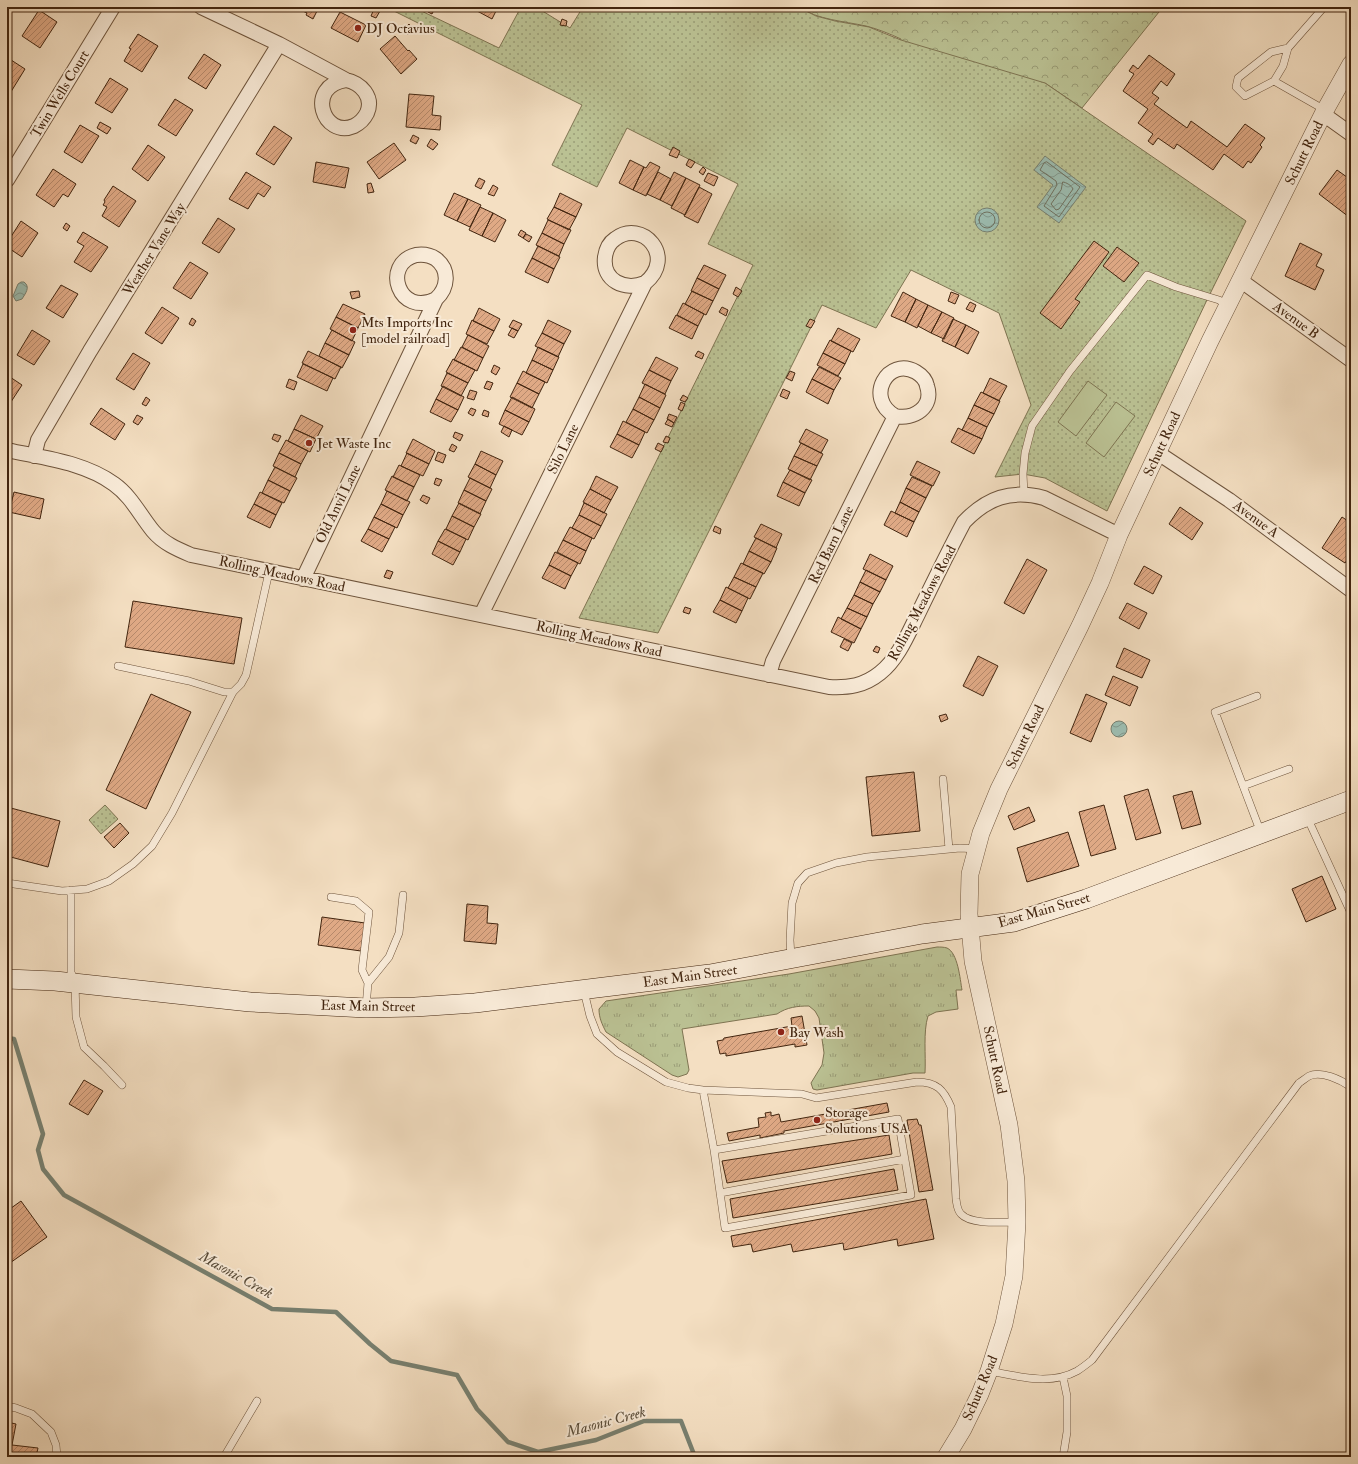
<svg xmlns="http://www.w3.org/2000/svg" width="1358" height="1464" font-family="'IM FELL Double Pica',serif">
	<defs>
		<pattern id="grass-tufts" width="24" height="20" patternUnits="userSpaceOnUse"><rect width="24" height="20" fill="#bbc294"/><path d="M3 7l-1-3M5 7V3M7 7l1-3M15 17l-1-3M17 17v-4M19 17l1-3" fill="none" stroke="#9a9d77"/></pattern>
		<pattern id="forest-crowns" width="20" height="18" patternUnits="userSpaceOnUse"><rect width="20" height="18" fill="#bbc294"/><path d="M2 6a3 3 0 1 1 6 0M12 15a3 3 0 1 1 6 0" fill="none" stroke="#9a9d77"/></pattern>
		<pattern id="park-dots" width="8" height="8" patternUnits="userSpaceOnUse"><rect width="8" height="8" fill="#bbc294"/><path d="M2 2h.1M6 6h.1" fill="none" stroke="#9a9d77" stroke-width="1.8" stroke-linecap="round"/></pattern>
		<pattern id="water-waves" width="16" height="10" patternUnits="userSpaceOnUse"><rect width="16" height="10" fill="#9cbdb1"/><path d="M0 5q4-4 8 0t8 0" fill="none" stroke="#81998e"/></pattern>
		<pattern id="building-hatch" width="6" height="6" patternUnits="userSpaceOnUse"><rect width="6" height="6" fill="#dfa985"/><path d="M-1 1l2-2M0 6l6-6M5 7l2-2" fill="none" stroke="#b6896b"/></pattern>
	</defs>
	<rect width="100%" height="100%" fill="#f4dfc2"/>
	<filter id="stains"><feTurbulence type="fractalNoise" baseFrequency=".005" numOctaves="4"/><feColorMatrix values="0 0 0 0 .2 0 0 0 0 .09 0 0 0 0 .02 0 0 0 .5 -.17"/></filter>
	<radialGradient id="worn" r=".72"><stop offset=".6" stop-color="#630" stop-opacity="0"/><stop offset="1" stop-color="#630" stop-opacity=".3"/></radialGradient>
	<path fill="url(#grass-tufts)" stroke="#7e7452" d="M937,947C940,947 944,947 947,948C958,953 960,979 962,990H956L958,1009L936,1012L928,1016C923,1032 926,1055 925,1073H913L817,1090L813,1089L811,1083L822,1065L824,1053L819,1018L815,1011L809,1006C798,1006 787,1007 777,1014L682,1029L689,1070L687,1074L678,1077L672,1075L606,1032C602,1024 599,1018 599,1009L606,1001L789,974Z"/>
	<path fill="url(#forest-crowns)" stroke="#7e7452" d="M798,7H1163L1082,108L1045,83L821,205L901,39C890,34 878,29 866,26C843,21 819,20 798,7Z"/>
	<path fill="url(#park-dots)" stroke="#7e7452" d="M386,7H413L499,48L521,7H536L570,28L583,7H798L816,16L835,21L869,27L901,40L1045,83L1246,221L1206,302L1107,511L1045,478L1023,474L995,477L1031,405L999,313L911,270L876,328L822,305L658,633L579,618L753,265L708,244L738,184L627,128L597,187L552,165L582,105Z
		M105,805L118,819L101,834L89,820Z"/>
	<path fill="#bbc294" stroke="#7e7452" d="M1088,381L1107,395L1076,436L1058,422Z
		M1116,402L1135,416L1104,457L1086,443Z"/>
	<path fill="url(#water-waves)" stroke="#788070" d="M1045,156L1086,187L1059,223L1037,207L1053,185L1034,170Z
		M975 220a12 12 0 1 1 24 0a12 12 0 1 1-24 0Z
		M21,282H24C31,287 25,294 22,299L16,301L13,296L18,284Z
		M1111 729a8 8 0 1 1 16 0a8 8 0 1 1-16 0Z"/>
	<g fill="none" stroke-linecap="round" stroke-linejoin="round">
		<path stroke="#6f7160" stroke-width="1" d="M1047,162L1080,187L1059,217L1044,206L1057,185L1056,181L1040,170L1044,163Z
			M1063,182C1066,182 1072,186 1073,189L1059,209L1056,210L1051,204L1061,190Z
			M979 220a8 8 0 1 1 16 0a8 8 0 1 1-16 0Z"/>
		<path stroke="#788070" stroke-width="4.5" d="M7,1038L14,1039L43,1134L38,1150L43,1169L64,1195L272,1309L336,1312L370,1344L391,1361L457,1375L477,1409L508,1442L538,1452L596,1440L644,1421H681L695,1457"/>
	</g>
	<path fill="url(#building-hatch)" stroke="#42250f" d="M294,7H319L313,19L306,15L307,13Z
		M430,7L435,8L432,14L428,12Z
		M468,7H481L479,12Z
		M481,7H498L492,19L479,12Z
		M374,9L380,11L376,18L371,16Z
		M39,10L57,22L40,48L22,36Z
		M340,12L366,25L358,42L331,28Z
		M562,19L567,21L566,26L560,25Z
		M409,24L413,29L408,35L403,30Z
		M138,34L158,46L142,72L124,61L131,49L129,48Z
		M395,36L408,51L409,50L417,59L401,74L380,49Z
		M204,54L221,65L206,89L188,78Z
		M1149,55L1175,74L1167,86L1161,81L1152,93L1159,98L1154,104L1187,128L1191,121L1227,147L1245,124L1265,138L1260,145L1262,147L1251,163L1248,161L1243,168L1224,154L1213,170L1177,144L1174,149L1158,138L1153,145L1148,141L1153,134L1138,123L1148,109L1123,91L1134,74L1129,71L1133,65L1138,69Z
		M8,58L25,69L9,95L7,93V60Z
		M110,78L128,89L112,113L95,103Z
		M409,94L434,96L432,115L441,116L440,130L406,127Z
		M175,99L193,110L176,136L158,125Z
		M100,122L111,128L107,134L97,128Z
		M80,125L99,136L82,163L64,152Z
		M274,126L292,138L274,165L256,154Z
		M413,135L419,138L416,144L410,141Z
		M431,139L438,144L433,150L427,146Z
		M394,143L406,160L379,179L367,162Z
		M148,145L165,157L148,181L132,169Z
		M673,147L680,151L677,158L669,155Z
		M689,159L695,162L691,168L686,165Z
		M630,160L644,167L633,190L619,183Z
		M316,162L349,168L345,188L313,182Z
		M650,162L660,167L646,196L633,190L644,167L646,168Z
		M703,167L706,170L703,175L699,172Z
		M53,169L76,184L68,197L63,194L54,207L36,195Z
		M1337,170L1351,180V215L1349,217L1319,194Z
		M246,172L271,187L264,197L258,193L248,209L229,199Z
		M658,172L671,179L660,200L647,194Z
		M674,172L686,178L672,206L660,200Z
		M708,173L718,177L714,186L704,181Z
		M479,178L485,181L481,189L475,186Z
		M686,178L700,185L685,215L671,208Z
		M371,183L374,192L368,193L367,184Z
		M493,185L498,188L494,196L488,194Z
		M113,186L136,201L119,227L102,216L107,207L103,205L105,202L104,200Z
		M699,187L712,194L698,223L684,216Z
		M454,193L468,199L457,221L444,215Z
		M560,193L582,204L576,217L554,207Z
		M468,199L481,205L470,227L457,221Z
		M480,207L493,213L482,236L469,230Z
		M554,207L576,217L569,230L547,219Z
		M493,213L506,220L495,242L482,236Z
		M218,218L235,229L219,253L202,243Z
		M548,220L571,230L564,244L542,233Z
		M21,221L38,233L22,257L7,247V243Z
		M66,223L70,226L67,231L63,228Z
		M521,230L526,233L523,238L518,235Z
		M83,232L108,247L91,272L74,262L84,246L77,242Z
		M542,233L564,244L559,256L536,245Z
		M526,234L532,237L529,242L523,238Z
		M1094,241L1109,252L1075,299L1080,302L1061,329L1040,313Z
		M1300,243L1322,254L1316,266L1324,270L1315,290L1285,276Z
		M538,246L560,257L554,269L532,258Z
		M1117,247L1139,263L1124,282L1103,266Z
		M532,258L554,269L548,283L525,272Z
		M190,262L208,273L191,299L173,288Z
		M704,265L726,275L719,289L697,278Z
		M697,278L719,289L713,301L691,291Z
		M61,285L78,294L63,318L46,308Z
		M736,287L742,291L738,297L733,294Z
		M359,291L360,297L352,299L350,292Z
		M692,291L713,301L706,315L685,304Z
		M903,292L916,299L905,322L891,316Z
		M951,292L959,295L955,304L948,301Z
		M916,299L928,305L917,328L905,322Z
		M970,302L976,305L973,312L966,309Z
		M683,303L704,314L698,326L677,315Z
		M343,304L365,314L358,328L336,317Z
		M928,305L942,312L931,333L918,326Z
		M162,307L179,318L162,344L145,333Z
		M722,307L728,310L726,316L719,312Z
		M479,308L500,319L494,331L473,321Z
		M942,312L954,318L944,339L931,333Z
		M676,315L698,326L692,339L669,328Z
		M336,317L358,328L352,341L330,329Z
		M192,318L196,321L193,326L189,324Z
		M810,319L815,321L811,328L806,326Z
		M953,319L966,325L955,347L942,341Z
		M472,320L494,331L487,344L466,334Z
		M513,320L522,324L518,331L509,327Z
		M548,320L571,331L564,344L542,333Z
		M966,325L979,332L968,354L955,347Z
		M512,328L518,331L514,338L508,335Z
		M838,328L860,339L853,352L831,341Z
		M32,330L50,341L34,365L17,355Z
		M332,330L355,342L349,355L325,343Z
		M542,333L564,344L558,357L535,346Z
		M468,335L489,346L483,358L462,347Z
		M830,340L851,351L845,364L823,353Z
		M325,343L349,355L342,368L319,356Z
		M461,347L483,358L477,371L454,360Z
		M538,347L559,357L553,370L532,360Z
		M308,351L341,367L335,379L302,363Z
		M698,351L704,354L702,359L695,356Z
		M133,353L150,363L134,390L116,379Z
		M823,353L845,364L838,376L817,365Z
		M656,357L678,368L671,381L649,370Z
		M453,359L475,370L468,383L446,372Z
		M532,360L553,370L547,383L526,373Z
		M303,364L333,378L327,391L297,377Z
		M494,365L500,368L496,375L491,372Z
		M819,367L841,378L834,390L812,379Z
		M649,370L671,381L665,394L642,383Z
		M523,371L545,382L539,394L517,383Z
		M790,371L795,373L792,381L786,378Z
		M447,373L468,383L461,396L441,386Z
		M7,375L22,385L7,408Z
		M990,378L1007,386L999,401L983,393Z
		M289,379L297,382L294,390L286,387Z
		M812,379L834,390L828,404L806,392Z
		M487,381L493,383L490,390L484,388Z
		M517,383L539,394L532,408L510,397Z
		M645,384L666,395L660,408L639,397Z
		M443,386L464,397L458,410L436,399Z
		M783,389L790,392L787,399L780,396Z
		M470,390L477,392L474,400L467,398Z
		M981,392L1000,401L994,414L974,405Z
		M683,395L688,398L685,402L680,400Z
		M146,397L150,400L146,406L142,404Z
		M512,397L535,409L529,422L505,410Z
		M639,397L660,408L654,420L633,409Z
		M436,399L458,410L451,422L430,412Z
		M681,402L685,404L682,411L678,409Z
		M974,405L994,414L987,427L968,418Z
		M101,408L125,424L115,440L90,424Z
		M471,408L476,410L473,416L468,413Z
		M633,409L654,420L647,433L626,422Z
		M484,410L489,412L488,417L482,415Z
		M505,410L529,422L522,435L499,424Z
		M669,414L677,417L674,423L667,419Z
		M137,415L143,418L138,425L133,422Z
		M301,415L323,426L316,439L294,429Z
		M968,418L987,427L982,439L962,430Z
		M668,419L674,423L672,427L665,424Z
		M623,421L645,432L639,445L617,434Z
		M504,426L512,430L509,437L501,432Z
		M958,428L982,439L974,454L951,442Z
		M294,429L316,439L310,452L288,441Z
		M806,429L828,440L821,453L799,442Z
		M455,432L463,435L460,441L453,437Z
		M274,434L281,436L278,442L272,439Z
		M617,434L639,445L632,458L610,447Z
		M666,436L670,438L668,443L663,442Z
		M413,439L435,451L429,464L406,453Z
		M286,440L308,451L301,464L279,453Z
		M658,443L664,446L661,452L655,449Z
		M801,443L823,454L817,466L794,456Z
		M452,444L457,447L454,452L449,450Z
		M481,451L503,461L496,475L475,464Z
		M438,452L446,455L443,463L435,460Z
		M279,453L301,464L295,477L273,466Z
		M407,453L429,464L423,476L401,466Z
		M794,456L817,466L810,480L788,469Z
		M917,461L940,472L933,486L910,475Z
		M475,464L496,475L490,488L468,477Z
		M399,465L420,475L414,487L393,477Z
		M275,467L297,478L290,491L268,480Z
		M790,470L812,480L805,493L783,482Z
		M392,476L414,487L407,501L385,490Z
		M596,476L618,487L611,500L590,489Z
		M912,477L932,486L926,498L906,488Z
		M436,478L442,480L439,486L434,484Z
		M470,478L492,489L486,501L464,490Z
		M268,480L290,491L284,503L262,493Z
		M783,482L805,493L799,506L777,496Z
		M906,488L926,498L919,512L900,502Z
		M590,489L611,500L604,513L583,502Z
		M464,490L486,501L480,514L458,503Z
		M387,491L410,502L403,515L381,504Z
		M14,492L44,499L40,519L9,512Z
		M260,492L282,503L276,515L254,504Z
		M423,495L430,498L427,504L420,500Z
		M900,502L919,512L914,522L895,513Z
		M459,503L481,514L474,527L452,516Z
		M584,503L607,514L601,526L579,515Z
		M254,504L276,515L270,528L247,517Z
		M381,504L403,515L397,528L374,517Z
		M1180,507L1203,523L1192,540L1169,524Z
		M891,511L914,522L907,537L884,525Z
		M579,515L601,526L594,539L572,528Z
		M452,516L474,527L468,540L446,529Z
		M374,517L395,527L389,539L368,529Z
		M1342,517L1351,523V554L1345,563L1322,548Z
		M761,524L782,534L776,548L754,537Z
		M715,526L721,529L720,534L713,531Z
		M570,527L592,538L586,551L563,540Z
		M368,529L389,539L382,552L361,541Z
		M445,529L466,539L460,552L438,541Z
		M756,538L777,548L771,562L749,551Z
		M563,540L586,551L580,564L557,552Z
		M438,541L460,552L453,565L432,554Z
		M749,551L771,562L764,574L743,564Z
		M555,552L578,563L571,576L549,565Z
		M870,554L893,566L886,580L863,569Z
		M1027,559L1047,570L1024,614L1004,603Z
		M741,563L763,573L756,587L734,577Z
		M549,565L571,576L565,589L542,578Z
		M1144,566L1162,576L1153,594L1134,584Z
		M387,570L393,572L390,579L384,577Z
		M866,570L886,580L880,592L860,582Z
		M734,577L756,587L750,599L728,588Z
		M860,582L880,592L873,604L854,595Z
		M726,587L748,598L742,611L720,600Z
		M854,595L873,604L867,617L847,608Z
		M720,600L742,611L736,623L713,612Z
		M133,601L242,618L234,664L125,647Z
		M1127,603L1147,613L1139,629L1119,618Z
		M685,607L691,609L689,614L683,612Z
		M847,608L867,617L861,629L841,619Z
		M838,617L861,629L854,643L831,632Z
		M844,639L852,643L848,651L840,647Z
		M876,646L880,648L878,653L873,651Z
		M1124,648L1150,660L1142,678L1116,667Z
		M978,656L998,666L983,696L963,686Z
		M1113,676L1138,687L1130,706L1105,695Z
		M151,694L191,712L146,809L106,790Z
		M1086,694L1107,703L1091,742L1070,733Z
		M946,714L948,719L941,722L939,716Z
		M914,772L920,831L872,836L866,777Z
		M1148,789L1161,833L1136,840L1124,796Z
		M1192,791L1201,824L1182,829L1173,796Z
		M1104,805L1116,849L1091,856L1079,812Z
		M7,807L60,821L48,867L7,856Z
		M1029,807L1035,821L1014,830L1008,816Z
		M120,823L129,833L114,848L104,837Z
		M1068,832L1079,866L1027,882L1017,848Z
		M1322,876L1336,909L1306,922L1292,889Z
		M467,904L488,906L487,923L498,924L496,944L464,941Z
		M322,917L365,923L361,951L318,945Z
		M802,1016L807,1045L795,1047V1044L726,1056V1053L720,1054L717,1041L723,1040L724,1038L792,1026L791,1018Z
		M84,1080L103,1091L88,1115L69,1104Z
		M887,1103L889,1112L784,1131V1133L760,1138V1135L729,1141L727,1133L759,1127L758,1118L766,1117L765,1113L771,1112V1116L779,1114L781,1122Z
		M917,1119L919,1125H921L933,1190L919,1192L907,1120Z
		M889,1135L892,1154L727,1183L722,1161Z
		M894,1169L898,1190L733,1218L730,1199Z
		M926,1199L934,1239L898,1246L897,1239L844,1250L843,1243L793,1252L791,1244L753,1252L751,1244L733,1247L731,1236Z
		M21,1201L47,1237L7,1265V1211Z
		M7,1422L16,1424L12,1445L38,1448L36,1457H7Z"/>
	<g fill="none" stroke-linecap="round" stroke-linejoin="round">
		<defs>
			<path id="service" d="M1324,7L1288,48L1271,52L1238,78L1236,87L1245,96L1274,81L1325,110
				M1274,81L1283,66L1288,48
				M1024,494L1023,474L1025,453L1032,426L1070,371L1147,275L1176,287L1219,300L1227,305
				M118,666L189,681L224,692H233
				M1257,696L1215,712L1261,833
				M943,779L949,849
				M1243,786L1289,769
				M1307,817L1351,913
				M7,883L62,891L87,889L109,881L133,864L152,846L172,813L233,692L241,684L246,675L269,572
				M71,890V972L75,983L76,1017L84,1047L104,1066L122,1085
				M331,897L356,901L369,912L362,970L368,983
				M791,958L790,940L792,903L798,883L807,873L836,863L867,857L960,848L977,849
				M584,991L590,1016L597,1034L617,1052L666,1082L688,1088L703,1090L802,1094L816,1098L917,1082C937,1082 944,1090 951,1107L956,1199C957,1205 957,1210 961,1214C971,1225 1002,1222 1017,1222
				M366,1007L368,983L389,957L399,933L403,895
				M703,1090L714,1150L898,1119L911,1195L725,1228L714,1150
				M720,1193L905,1159
				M989,1371C1017,1376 1050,1386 1077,1371C1082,1368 1087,1364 1092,1360L1299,1083C1302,1081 1306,1078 1309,1076C1321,1070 1341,1080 1351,1087
				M7,1406L16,1408L32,1414L51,1432L56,1445L57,1457
				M224,1457L257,1401
				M1063,1457L1067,1432V1396L1063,1377"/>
			<path id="minor" d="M201,7L279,44L346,80C361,83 374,97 367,113C364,119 360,123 354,126C323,139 305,86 346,80
				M1323,114L1351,134
				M7,180L113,7
				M1240,280L1351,360
				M7,450C43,458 84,462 114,484C131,496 140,515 153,531C163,543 177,549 191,555L829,687C848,688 864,686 880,673C898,659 908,634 918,614C933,583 948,552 964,522C987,498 1011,489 1044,498L1119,535
				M1158,453L1229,500L1351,590
				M34,456L38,440L90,351L279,44
				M303,579L436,299C399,318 381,264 416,255C423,254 430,255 436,259C450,270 448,288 436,299
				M481,615L645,283C625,291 602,281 605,257C606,250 609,243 615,239C642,218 677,257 645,283
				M769,675L773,661L895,416C864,398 888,356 916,372C921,375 926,380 927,386C934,407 914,420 895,416"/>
			<path id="tertiary" d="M946,1457L963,1429L980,1394L989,1371L1004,1324L1014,1276L1017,1222L1016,1181L1009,1125L973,961L969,914L970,874L981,833L999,789L1080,626L1100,583L1119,535L1210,341L1323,114L1351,64"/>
			<path id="secondary" d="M7,979L55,981L250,1002L366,1008L415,1007L475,1003L710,974L922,934L1014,922L1086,899L1351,800"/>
		</defs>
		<use href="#service" stroke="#6e543c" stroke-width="8"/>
		<use href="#minor" stroke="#6e543c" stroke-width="16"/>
		<use href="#tertiary" stroke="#6e543c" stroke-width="18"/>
		<use href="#secondary" stroke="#42250f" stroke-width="20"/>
		<use href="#service" stroke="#f8ead7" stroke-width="7"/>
		<use href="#minor" stroke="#f8ead7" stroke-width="14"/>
		<use href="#tertiary" stroke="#f8ead7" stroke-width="17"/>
		<use href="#secondary" stroke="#f8ead7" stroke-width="19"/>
	</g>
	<g fill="#8f2418" stroke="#f8ead7" stroke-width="1.5">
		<circle cx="358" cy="28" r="4"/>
		<circle cx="353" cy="330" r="4"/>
		<circle cx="309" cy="443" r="4"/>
		<circle cx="781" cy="1032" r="4"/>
		<circle cx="817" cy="1120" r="4"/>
	</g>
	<g text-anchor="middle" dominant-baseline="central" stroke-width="4" stroke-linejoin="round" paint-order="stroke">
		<g font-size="14" fill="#42250f" stroke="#f8ead7" text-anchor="start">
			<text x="366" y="28">DJ Octavius</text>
			<text x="361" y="322">Mts Imports Inc<tspan x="361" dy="16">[model railroad]</tspan></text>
			<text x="317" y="443">Jet Waste Inc</text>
			<text x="789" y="1032">Bay Wash</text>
			<text x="825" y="1112">Storage<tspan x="825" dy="16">Solutions USA</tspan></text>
		</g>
		<g font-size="14" fill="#42250f" stroke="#f8ead7">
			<text transform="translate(60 94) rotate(-59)">Twin Wells Court</text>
			<text transform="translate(1304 153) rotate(-64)">Schutt Road</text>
			<text transform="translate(154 249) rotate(-58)">Weather Vane Way</text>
			<text transform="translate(1296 320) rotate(36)">Avenue B</text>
			<text transform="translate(1162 444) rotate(-65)">Schutt Road</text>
			<text transform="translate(563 449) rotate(-64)">Silo Lane</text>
			<text transform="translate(338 504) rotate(-64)">Old Anvil Lane</text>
			<text transform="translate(1256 519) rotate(36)">Avenue A</text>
			<text transform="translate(831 545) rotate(-64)">Red Barn Lane</text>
			<text transform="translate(282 574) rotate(12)">Rolling Meadows Road</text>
			<text transform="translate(922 603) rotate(-62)">Rolling Meadows Road</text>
			<text transform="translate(599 639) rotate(12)">Rolling Meadows Road</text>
			<text transform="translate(1025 737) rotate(-64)">Schutt Road</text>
			<text transform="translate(1044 910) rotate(-16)">East Main Street</text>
			<text transform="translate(690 976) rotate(-8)">East Main Street</text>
			<text transform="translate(368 1006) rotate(1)">East Main Street</text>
			<text transform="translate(995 1060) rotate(78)">Schutt Road</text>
			<text transform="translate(980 1388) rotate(-67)">Schutt Road</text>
		</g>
		<g font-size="15" font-style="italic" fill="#584b38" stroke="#f8ead7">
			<text transform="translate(236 1275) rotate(29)">Masonic Creek</text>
			<text transform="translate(606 1422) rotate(-15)">Masonic Creek</text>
		</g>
	</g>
	<rect width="1358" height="1464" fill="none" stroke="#f4dfc2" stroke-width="24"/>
	<rect x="8" y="8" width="1342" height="1448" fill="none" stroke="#42250f" stroke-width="2"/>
	<rect x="12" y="12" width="1334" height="1440" fill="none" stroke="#42250f"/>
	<rect width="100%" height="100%" filter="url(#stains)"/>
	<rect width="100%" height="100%" fill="url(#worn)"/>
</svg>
